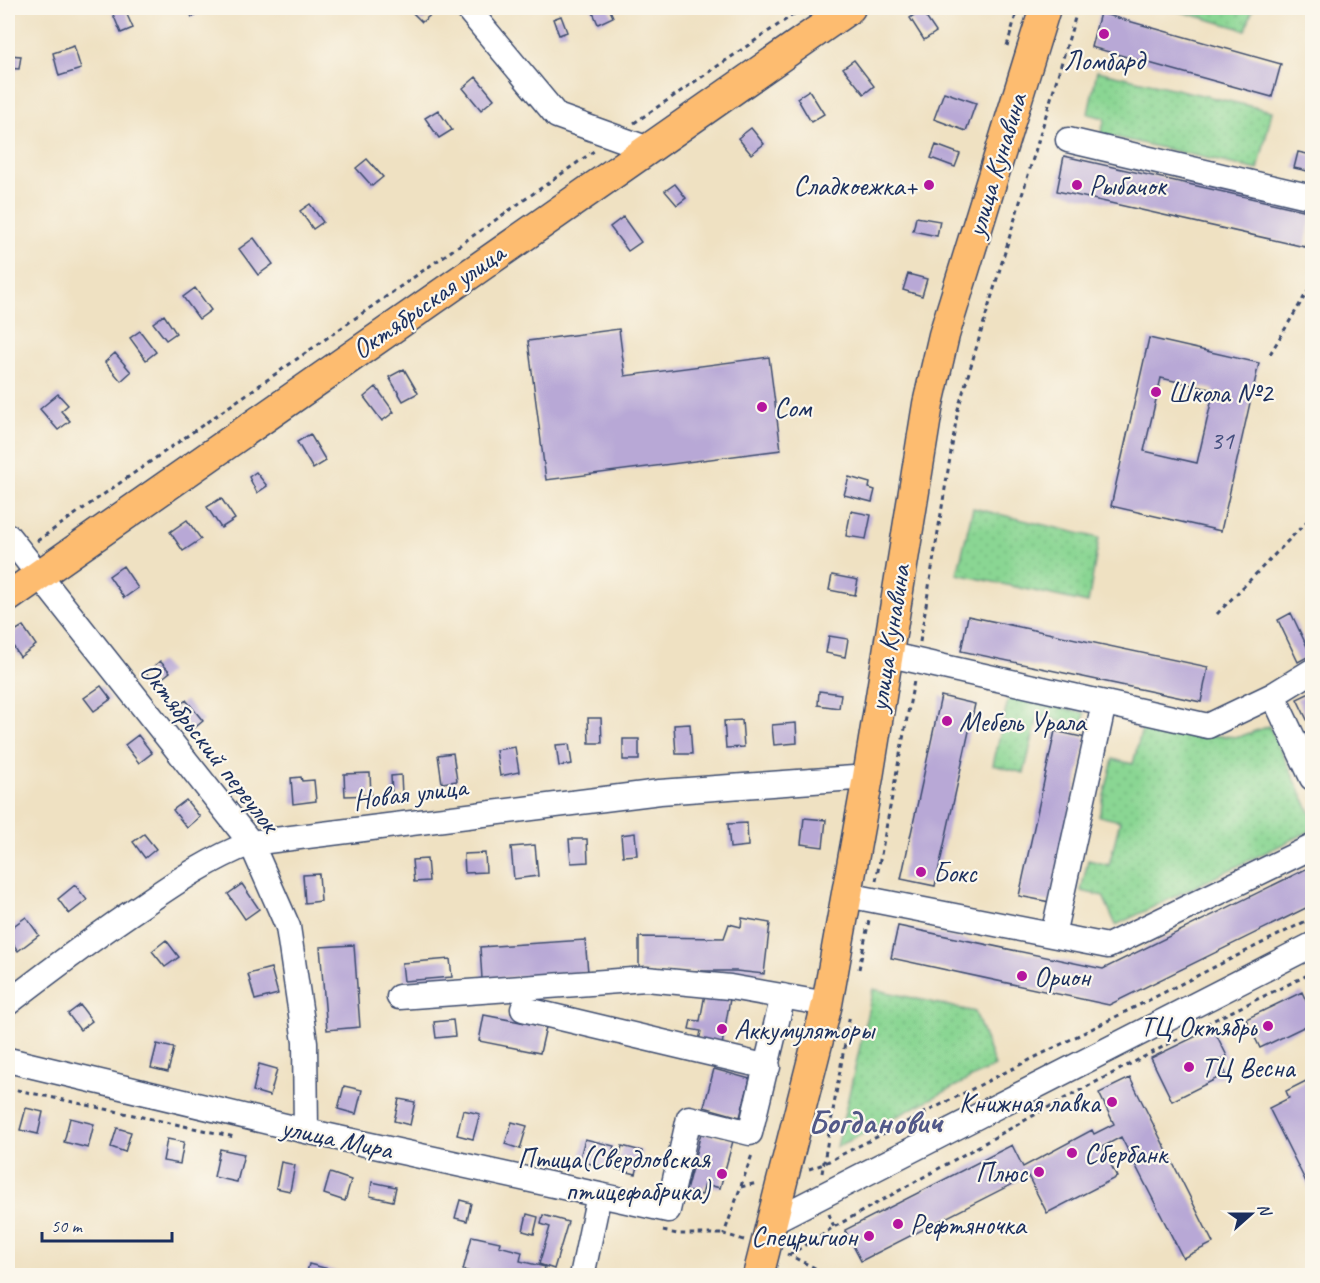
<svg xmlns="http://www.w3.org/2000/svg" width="1320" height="1283" font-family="Caveat,sans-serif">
	<defs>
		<pattern id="park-dots" width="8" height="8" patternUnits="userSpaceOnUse" patternTransform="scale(1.5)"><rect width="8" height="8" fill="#8ad693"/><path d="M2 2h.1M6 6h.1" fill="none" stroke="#76b881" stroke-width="1.8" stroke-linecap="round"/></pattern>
	</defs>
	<rect width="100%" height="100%" fill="#fbf7ec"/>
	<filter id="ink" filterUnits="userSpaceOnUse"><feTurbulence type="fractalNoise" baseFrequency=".0167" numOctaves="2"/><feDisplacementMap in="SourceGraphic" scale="12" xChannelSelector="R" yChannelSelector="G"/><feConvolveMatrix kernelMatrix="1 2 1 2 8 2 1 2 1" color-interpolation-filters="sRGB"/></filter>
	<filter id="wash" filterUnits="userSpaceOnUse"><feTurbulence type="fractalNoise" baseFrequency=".008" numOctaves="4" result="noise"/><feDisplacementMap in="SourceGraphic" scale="24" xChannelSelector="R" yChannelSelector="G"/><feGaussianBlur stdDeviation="1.35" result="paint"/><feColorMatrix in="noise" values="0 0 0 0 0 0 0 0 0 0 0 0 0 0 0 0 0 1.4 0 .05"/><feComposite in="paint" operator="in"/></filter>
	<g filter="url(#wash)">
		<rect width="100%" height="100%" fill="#efe1c2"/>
		<path fill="url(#park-dots)" stroke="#528278" stroke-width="1.5" d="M1168,8H1253L1246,30Z
			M1097,71L1272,111L1258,170L1101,134L1105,118L1088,114Z
			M973,508L1099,538L1088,603L957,574Z
			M1009,696L1085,713L1082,726L1038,716L1024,773L993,765Z
			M1143,724L1202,735L1239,737L1269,726L1312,816V830L1116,925L1103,896L1081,891L1088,860L1109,865L1120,821L1099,816L1113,759L1133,764Z
			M873,989L975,1012L995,1066L837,1147Z"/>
		<g id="blocks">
			<path fill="#b8a8d6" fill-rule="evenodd" d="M124,8L133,28L121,33L112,12Z
				M187,8H207L208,9L192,17Z
				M418,8H439L422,22L412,12Z
				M591,8H609L613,17L598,24Z
				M921,10L936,32L924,40L910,18Z
				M1100,13L1281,64L1272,97L1091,47Z
				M561,16L567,32L559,35L553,19Z
				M74,46L81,69L59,76L53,53Z
				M8,55L21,56L19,69L8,68Z
				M854,60L874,86L864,94L843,68Z
				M476,77L494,99L481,110L463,88Z
				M809,90L824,114L811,122L797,98Z
				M944,92L976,103L966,131L934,119Z
				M438,110L452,130L439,138L425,118Z
				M751,128L764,144L751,154L738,138Z
				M936,145L960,154L955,167L931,158Z
				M1298,152L1312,155V172L1294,168Z
				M1064,156L1312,212L1305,247L1057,191Z
				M367,159L383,177L372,186L356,168Z
				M675,184L686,198L677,205L665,191Z
				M310,204L323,222L313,229L300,211Z
				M623,217L641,242L628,251L610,227Z
				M916,217L940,221L937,236L913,231Z
				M254,238L273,264L258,275L239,249Z
				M908,274L927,279L922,296L903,290Z
				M195,288L211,310L199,319L183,297Z
				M164,315L176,333L166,340L153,323Z
				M619,329L625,376L769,357L781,450L546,480L528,341Z
				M140,331L156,352L146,360L130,338Z
				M1149,338L1259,363L1221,531L1111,506ZM1161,378L1214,390L1197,463L1144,451Z
				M115,353L131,372L121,381L105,362Z
				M404,369L418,393L403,401L389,377Z
				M376,387L394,412L382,421L364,397Z
				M58,394L68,405L61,411L70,421L58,430L40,409Z
				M310,434L326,461L313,469L297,442Z
				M256,472L267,486L257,493L249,477Z
				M849,477L870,483L869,488L875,490L872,502L844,495Z
				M221,498L235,519L221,528L207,507Z
				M851,511L871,515L866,539L846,536Z
				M187,520L201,539L183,551L170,532Z
				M123,566L138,588L124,598L109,576Z
				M832,575L858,580L855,595L829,590Z
				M1291,613L1311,655L1298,662L1278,620Z
				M968,616L1208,667L1201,702L961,651Z
				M23,626L36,645L20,657L9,640L15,635L13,632Z
				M829,636L848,639L845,657L826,653Z
				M160,661L170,672L155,684L146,673Z
				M101,686L111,699L94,711L84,698Z
				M819,691L841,694L839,708L818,705Z
				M1312,692V730L1297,699Z
				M941,696L975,704L935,886L901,879Z
				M186,700L203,721L191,731L173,711Z
				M588,718H601L602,743H589Z
				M742,720L744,747L726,748L724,721Z
				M796,723L797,743L774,745L772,725Z
				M690,724L692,754H676L674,725Z
				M1055,731L1086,738L1050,902L1019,896Z
				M138,735L152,753L139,763L125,745Z
				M623,739H639V760H623Z
				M569,744L572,764L559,766L556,745Z
				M515,747L519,772L500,776L496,750Z
				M453,753L457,781L442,783L438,755Z
				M370,773L371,795L345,796L344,774Z
				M401,775L402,794H392L391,776Z
				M301,777L302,781L314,780L316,801L293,804L291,778Z
				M186,800L200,817L187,828L173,810Z
				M804,818L826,820L823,847L801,844Z
				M747,823L748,846L730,848L728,824Z
				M635,833L637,855L623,856L621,835Z
				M144,834L156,849L145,858L133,842Z
				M569,839H587L588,862L571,863Z
				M535,845L538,876L514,879L511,847Z
				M485,853L486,872L465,873L464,854Z
				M427,859L429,881L414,882L412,860Z
				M1312,866V905L1109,1005L891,958L898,926L1103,969Z
				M319,874L321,901L305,903L303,875Z
				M242,884L259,909L245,919L228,894Z
				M75,885L87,900L69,914L58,899Z
				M26,917L39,935L18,951L8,937V930Z
				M742,918L770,923L764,974L736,971H639V937L724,938L729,924L741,927Z
				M166,940L179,957L165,967L152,951Z
				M585,940L588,972L482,979L480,947Z
				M354,945L360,1027L327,1030L320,947Z
				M450,959L452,977L404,981L402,963Z
				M271,968L278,994L255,1000L248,974Z
				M1302,992L1312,1014V1023L1260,1048L1246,1019Z
				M705,994L730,999L722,1045L699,1041L701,1031L689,1029L691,1020L700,1021Z
				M80,1005L92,1021L80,1030L68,1014Z
				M484,1015L546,1027L540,1053L479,1041Z
				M453,1020L455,1036L436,1038L434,1022Z
				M1213,1028L1227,1056L1219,1060L1226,1074L1172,1101L1151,1058Z
				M157,1044L174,1048L168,1072L151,1068Z
				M259,1064L277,1069L270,1096L253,1091Z
				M714,1069L750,1079L740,1117L704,1107Z
				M1130,1078L1213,1243L1183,1258L1121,1137L1102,1147L1117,1177L1047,1213L1028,1176L861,1261L845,1230L1012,1145L1023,1167L1092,1130L1094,1134L1114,1124L1099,1093Z
				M1310,1079L1312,1096L1307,1099L1312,1110V1194L1269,1108L1289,1098L1286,1091Z
				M344,1086L362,1090L356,1114L338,1109Z
				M399,1099L415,1102L410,1125L394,1121Z
				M26,1108L43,1112L38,1134L20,1130Z
				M463,1110L480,1114L473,1139L457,1135Z
				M70,1118L94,1124L88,1148L64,1142Z
				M512,1122L527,1126L520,1149L505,1144Z
				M117,1128L131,1132L125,1152L111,1147Z
				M701,1133L733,1141L720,1188L705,1184L702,1195L686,1191Z
				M167,1139L184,1142L180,1164L163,1161Z
				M585,1139L614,1146L608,1168L579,1161Z
				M622,1146L642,1151L636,1174L616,1169Z
				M220,1149L244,1154L237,1182L214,1177Z
				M281,1162L295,1165L290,1191L276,1188Z
				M330,1173L351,1180L345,1201L324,1194Z
				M372,1182L396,1187L393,1201L370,1196Z
				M460,1200L471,1203L467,1221L455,1218Z
				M527,1214L538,1217L534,1234L523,1231Z
				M543,1215L568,1222L554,1269L539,1264L550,1227L541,1224Z
				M472,1236L500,1242L499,1246L522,1252L520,1261L545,1267L543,1276H487L463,1270Z
				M309,1264L351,1275L350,1276H306Z"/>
		</g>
	</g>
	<g filter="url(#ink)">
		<use href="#blocks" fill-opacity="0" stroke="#3b4a6d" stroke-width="1.5"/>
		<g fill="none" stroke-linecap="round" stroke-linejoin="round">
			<defs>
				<path id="minor" d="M467,8L557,116L646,148
					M1068,140L1312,197
					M8,536L251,843L288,927L305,1042L306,1131
					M886,654L1208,726L1273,695L1312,671
					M1273,695L1312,778
					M847,895L1108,946L1312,847
					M1053,935L1104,703
					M399,997L646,979L730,987L827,1004
					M8,1003C52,969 97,935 144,904C179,880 212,858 251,843L660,792L868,777
					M523,1009L768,1067
					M8,1060L306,1131L668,1210L689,1118L750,1133L783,996
					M771,1222L1312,945
					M582,1276L599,1195"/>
				<path id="major" d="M8,597L850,8
					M758,1276L827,1004L868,777L928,404L944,335L1045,8"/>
			</defs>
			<use href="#minor" stroke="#3b4a6d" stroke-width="27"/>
			<use href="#major" stroke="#3b4a6d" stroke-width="33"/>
			<path stroke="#3b4a6d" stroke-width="3" stroke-dasharray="4.5 4.5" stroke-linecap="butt" d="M1007,46L1018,8
				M634,123L803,8
				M1270,354L1312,284
				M37,541L594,151
				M1217,614L1312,516
				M920,642L958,409L1078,8
				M876,881L914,681
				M859,969L869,920
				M8,1088L235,1137
				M809,1169L821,1165L1312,918
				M822,1173L850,1014
				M741,1187L757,1183
				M829,1214L834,1227
				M663,1231L677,1234H724
				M744,1240L724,1234L753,1152
				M787,1254L831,1276
				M789,1255L834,1227L1056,1103L1216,1019L1312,973"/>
			<use href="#minor" stroke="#fff" stroke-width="24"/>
			<use href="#major" stroke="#fdbc70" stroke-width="30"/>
		</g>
	</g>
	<g fill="#b5179e" stroke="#fbf7ec" stroke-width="2">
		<circle cx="1104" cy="34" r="6"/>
		<circle cx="929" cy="185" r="6"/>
		<circle cx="1077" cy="185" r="6"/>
		<circle cx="1156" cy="392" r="6"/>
		<circle cx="762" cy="407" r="6"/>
		<circle cx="947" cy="721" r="6"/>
		<circle cx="921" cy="872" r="6"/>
		<circle cx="1022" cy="976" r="6"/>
		<circle cx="1268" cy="1026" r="6"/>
		<circle cx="722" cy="1029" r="6"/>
		<circle cx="1189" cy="1067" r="6"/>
		<circle cx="1112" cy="1102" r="6"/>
		<circle cx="1072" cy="1153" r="6"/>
		<circle cx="1039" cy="1172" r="6"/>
		<circle cx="722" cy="1174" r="6"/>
		<circle cx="898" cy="1224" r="6"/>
		<circle cx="869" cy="1236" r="6"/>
	</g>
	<g text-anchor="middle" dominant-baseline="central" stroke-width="4.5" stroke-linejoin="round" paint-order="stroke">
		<g font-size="26" fill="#424d7c">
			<text x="1222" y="440">31</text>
		</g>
		<g font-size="28" fill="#1b2f5e" stroke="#fbf7ec" text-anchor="start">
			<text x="1104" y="60" text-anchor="middle">Ломбард</text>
			<text x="917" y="185" text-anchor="end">Сладкоежка+</text>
			<text x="1089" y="185">Рыбачок</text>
			<text x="1168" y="392">Школа №2</text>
			<text x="774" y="407">Сом</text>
			<text x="959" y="721">Мебель Урала</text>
			<text x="933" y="872">Бокс</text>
			<text x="1034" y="976">Орион</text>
			<text x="1256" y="1026" text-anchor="end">ТЦ Октябрь</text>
			<text x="734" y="1029">Аккумуляторы</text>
			<text x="1201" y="1067">ТЦ Весна</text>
			<text x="1100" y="1102" text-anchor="end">Книжная лавка</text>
			<text x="1084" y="1153">Сбербанк</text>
			<text x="710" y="1158" text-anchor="end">Птица(Свердловская<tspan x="710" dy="32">птицефабрика)</tspan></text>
			<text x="1027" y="1172" text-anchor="end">Плюс</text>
			<text x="910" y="1224">Рефтяночка</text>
			<text x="857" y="1236" text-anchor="end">Спецригион</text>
		</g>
		<g font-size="28" fill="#1b2f5e" stroke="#fbf7ec">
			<text transform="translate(996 165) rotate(-73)">улица Кунавина</text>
			<text transform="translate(428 301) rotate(-35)">Октябрьская улица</text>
			<text transform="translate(889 638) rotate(-81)">улица Кунавина</text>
			<text transform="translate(210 747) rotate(52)">Октябрьский переулок</text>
			<text transform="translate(410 793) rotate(-7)">Новая улица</text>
			<text transform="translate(337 1138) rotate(12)">улица Мира</text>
		</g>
		<g font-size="34" font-weight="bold" fill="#525988" stroke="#fbf7ec">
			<text x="875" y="1121">Богданович</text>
		</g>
	</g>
	<rect width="1320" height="1283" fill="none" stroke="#fbf7ec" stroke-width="30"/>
	<g transform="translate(1251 1214) rotate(69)" stroke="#fbf7ec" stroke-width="4.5" paint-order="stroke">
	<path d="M0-4.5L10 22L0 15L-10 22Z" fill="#1b2f5e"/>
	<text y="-9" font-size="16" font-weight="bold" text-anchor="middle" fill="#1b2f5e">N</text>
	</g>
	<path d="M42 1232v9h130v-9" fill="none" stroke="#1b2f5e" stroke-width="3"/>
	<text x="51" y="1232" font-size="18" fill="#1b2f5e" stroke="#fbf7ec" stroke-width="4.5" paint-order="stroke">50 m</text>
</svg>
